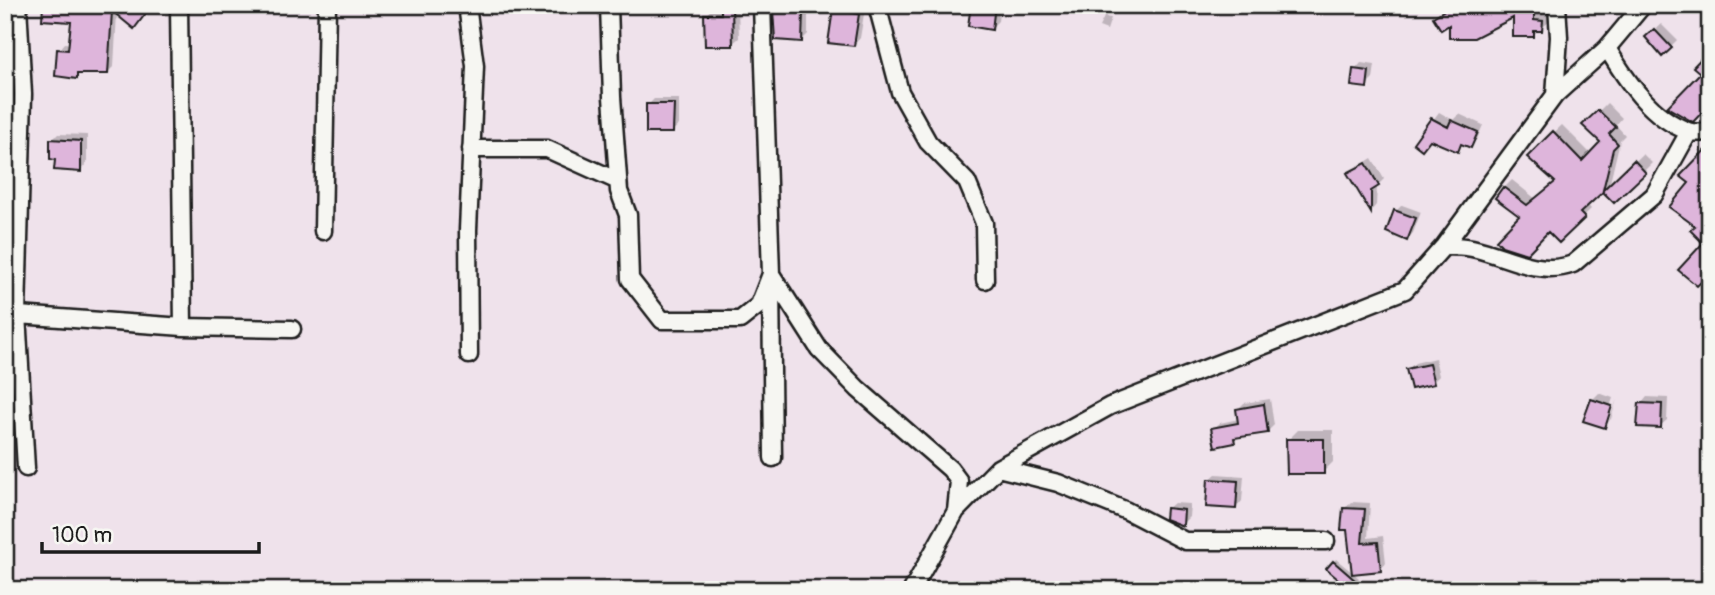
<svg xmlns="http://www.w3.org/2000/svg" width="1715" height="595" font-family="Pangolin,sans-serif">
	<rect width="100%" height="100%" fill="#efe2eb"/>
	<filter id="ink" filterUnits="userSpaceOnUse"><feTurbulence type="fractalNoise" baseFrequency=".0143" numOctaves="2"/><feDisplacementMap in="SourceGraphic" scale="14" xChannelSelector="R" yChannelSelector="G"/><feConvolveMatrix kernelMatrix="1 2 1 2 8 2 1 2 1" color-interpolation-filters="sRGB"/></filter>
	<g filter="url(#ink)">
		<path fill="#0003" d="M151,5L117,13L114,66L107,73L81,72L76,77L59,50L65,43L70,44L73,20L44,18Z
			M722,5H738L739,38L732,44L706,15L712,8H722Z
			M775,5L808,7V34L802,40L774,10Z
			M840,5L865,8L860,38L854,45L835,10Z
			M896,5H919L898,14Z
			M973,5H1000L998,21L991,28Z
			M1451,5H1541V13H1550L1549,22L1533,35L1515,15L1451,22L1435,17Z
			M5,6H11L5,35Z
			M1104,17L1111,18L1107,30L1099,27Z
			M1661,24L1677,40L1662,55L1647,37Z
			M1361,63L1375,65L1373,79L1366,86L1355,70Z
			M654,99H679V125L672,131L648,105Z
			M1607,103L1622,118L1616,125L1625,135L1620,140L1609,187L1643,154L1652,163L1614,201L1603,189L1587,204L1591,209L1559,240L1548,230L1522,216L1504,188L1512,180L1536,199L1557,181L1530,156L1562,125L1591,154L1602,142L1585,125Z
			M1439,112L1453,120L1459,114L1483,125L1477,139L1470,146L1464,143L1457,150L1431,138L1416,143Z
			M58,134L87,135V163L81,170L57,158L52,140Z
			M5,153H12L11,176L5,181Z
			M1372,158L1384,179L1377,186L1376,205L1371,211L1349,173Z
			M1402,205L1421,212L1413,233L1407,239L1396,211Z
			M5,208L15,209L11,241L5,247Z
			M1435,358L1439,376L1433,382L1408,369L1415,363Z
			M1599,393L1613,398L1605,421H1609L1617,399L1611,419L1604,426L1592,400Z
			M1647,397L1668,398L1667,420L1660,426L1641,404Z
			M1270,399L1274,425L1267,432L1240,436L1234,441L1213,429L1220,423L1239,419L1238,409L1244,403Z
			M1298,430H1333V462L1323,472L1288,440Z
			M1216,474L1244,476L1242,501L1236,508L1209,480Z
			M1351,502L1370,503L1368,538L1383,536L1386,563L1380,570L1354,572L1345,508Z
			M1174,503L1190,504L1189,517L1182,524L1167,509Z
			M1336,559L1359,578L1351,588L1328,569Z
			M1336,579L1340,590H1311L1315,586Z"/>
		<path fill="#deb5db" stroke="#1c1c1c" stroke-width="2" d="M43,5H152L134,29L112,11L108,74H77V79L55,76L57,49L68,50L71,22L42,20Z
			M721,5H732L733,46H705L704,14H721Z
			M776,5H799V12H803L802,42L775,40L773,10Z
			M971,5H995L992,30L968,26Z
			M1453,5H1509L1513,13V10L1534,11V20L1543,21L1542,31H1534V37H1513V18L1474,38H1449V25L1441,30L1433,17Z
			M833,9L859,14L854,46L828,43Z
			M1654,29L1672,48L1662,57L1645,37Z
			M1710,49V104L1693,122L1667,107L1700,73L1693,67Z
			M1353,69L1369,71L1367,88L1351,86Z
			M646,104H674L673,133H646Z
			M1598,110L1616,127L1609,134L1618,144L1613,149L1603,190L1634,160L1646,173L1614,203L1603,192L1580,213L1585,218L1559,243L1548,232L1527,254L1502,246L1496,240L1519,216L1495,198L1503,187L1527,205L1555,182L1527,157L1553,131L1582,161L1600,142L1582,125Z
			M1431,118L1448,127L1451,120L1478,132L1471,148L1461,144L1458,152L1430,140L1422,150L1413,143Z
			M50,139L81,141V172L54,170L55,160L50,159Z
			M1710,145V273L1697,286L1678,270L1703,243L1690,230L1695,226L1669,207L1689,183L1680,176Z
			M1366,163L1379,186L1371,191V213L1347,173Z
			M1394,210L1416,218L1407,241L1386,232Z
			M1429,364L1434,384L1411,389L1406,369Z
			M1591,399L1612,406L1605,428L1583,421Z
			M1639,403L1662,404L1661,428L1637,427Z
			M1264,404L1268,433L1234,438L1235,443L1215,447L1211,428L1238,423L1236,409Z
			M1286,439H1324V474H1287Z
			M1208,479L1238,481L1236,509L1206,507Z
			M1166,508L1184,510L1183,526L1165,519Z
			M1343,508L1365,509L1362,543L1378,542L1381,571L1352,574L1347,530H1341Z
			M1333,561L1357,582L1351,590L1326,569Z"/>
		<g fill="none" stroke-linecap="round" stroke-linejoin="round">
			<defs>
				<path id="minor" d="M18,5L23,94L17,314L26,468
					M179,5L183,327
					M467,5L475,66L468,230L469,355
					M609,5L612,97L619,191L628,215L630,279L662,320H740L759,305L771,274L762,5
					M877,5L900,92L928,142L967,182L984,223L985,280
					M1607,48C1626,80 1651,118 1688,131C1694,134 1703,132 1710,132
					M1555,95L1559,37L1557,5
					M471,149H547L618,181
					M323,231L327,5
					M1444,246C1453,246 1463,246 1472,248C1506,255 1538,277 1573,264L1654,195L1689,132
					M771,274L819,349L858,389L950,469L959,481L956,511
					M771,284L773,458
					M5,314L183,327L292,329
					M998,468L1058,483L1127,511L1185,541H1326
					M912,590L956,511L998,468L1110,406L1405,290L1444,246L1555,95L1607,48L1643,5"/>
			</defs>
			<use href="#minor" stroke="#1c1c1c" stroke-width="21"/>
			<use href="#minor" stroke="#f6f6f2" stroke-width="16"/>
		</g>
	</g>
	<rect width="1715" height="595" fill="none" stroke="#f6f6f2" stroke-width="28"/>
	<rect x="14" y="14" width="1687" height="567" fill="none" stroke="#1c1c1c" stroke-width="2.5" filter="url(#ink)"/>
	<path d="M42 542v10h217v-10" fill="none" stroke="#1c1c1c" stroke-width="3.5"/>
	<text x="52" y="542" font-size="21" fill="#1c1c1c" stroke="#f6f6f2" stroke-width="5" paint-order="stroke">100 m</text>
</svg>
